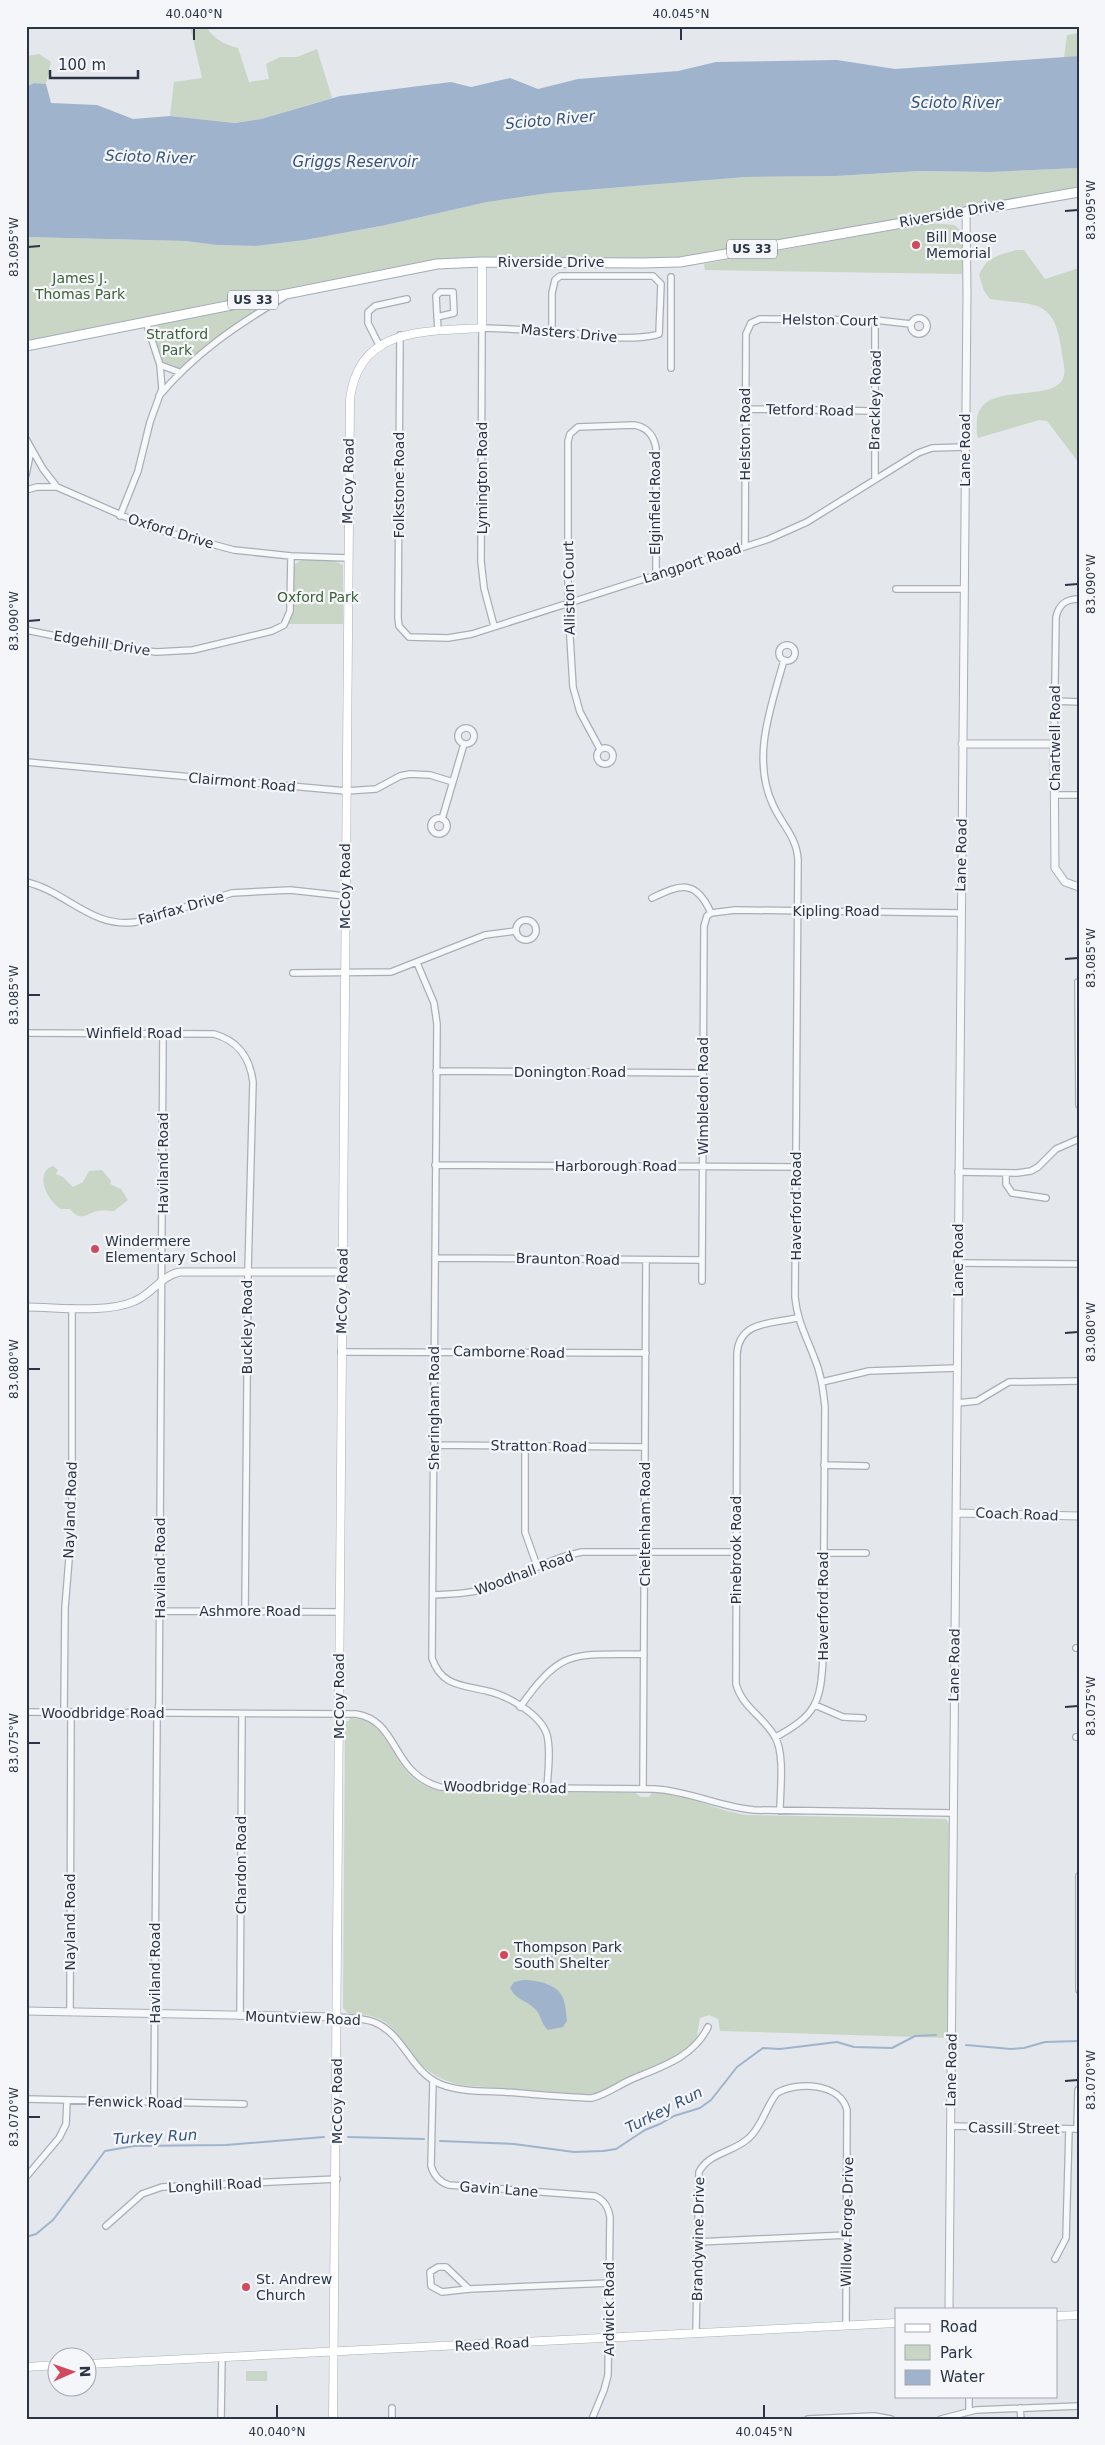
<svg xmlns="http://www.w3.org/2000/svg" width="1105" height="2445" font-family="'DejaVu Sans',sans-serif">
	<rect width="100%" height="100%" fill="#e4e7ec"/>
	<path fill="#c9d6c5" d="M190,26H206C213,39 224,44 238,48L249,82L269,79L266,64L280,57H297L317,49L332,98L261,119L235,123L170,116L174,82L202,78Z
		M1079,33V56L1064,58L1067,35Z
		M39,54L51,62L46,84L34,83L26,87V56Z
		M1079,168V193L684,261L458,263L26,346V237L185,241L217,245L256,246L305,240L386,225L487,202L549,193L746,177L836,176L921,171L990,172Z
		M929,223L954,225L962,231V274L705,270L704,264Z
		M1016,250H1024L1045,279L1079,268V463L1047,421L1039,420L978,438C976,432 977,426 977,420C979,383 1043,401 1060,383C1068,375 1063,363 1062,354C1055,298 1038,306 990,299L984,291L979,275C987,256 998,256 1016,250Z
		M263,303V307L223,332L179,369L166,366L162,363L152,331L158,324Z
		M302,560H332L343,565V624H288L293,610L294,567L295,564Z
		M53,1166L58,1170L56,1174L63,1177L73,1187L83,1182L89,1171L102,1170L111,1181L110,1184L121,1189L128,1200L114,1211C109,1211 103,1210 98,1211C86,1213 82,1223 70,1209H61C48,1202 33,1173 53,1166Z
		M350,1718C399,1719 385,1780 441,1791L635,1793L641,1797H649L652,1793C681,1791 715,1811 746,1815L946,1819L949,1824L948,2038L720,2031L718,2019L709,2015L700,2018L696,2042L668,2060L625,2078L597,2093L587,2095L460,2085C444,2081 427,2073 416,2059C395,2032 390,2013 349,2014L343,2008L345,1721H349Z
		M246,2371H267V2381H246Z"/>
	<path fill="#9fb4cc" d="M1079,56V168L990,172L921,171L836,176L746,177L549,193L487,202L386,225L305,240L256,246L217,245L185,241L26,237V87L34,83L46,84L51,103L97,105L133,119L170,116L235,123L261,119L340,96L451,82L471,87L510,78L538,89L578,79L678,71L716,62L837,60L895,69Z
		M523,1980C537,1980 560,1984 564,2001C566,2007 566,2015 567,2021L563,2027L548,2030C541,2024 541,2014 535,2009C526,2000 516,2000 510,1988L514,1982Z"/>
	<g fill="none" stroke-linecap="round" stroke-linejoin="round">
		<path stroke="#9fb4cc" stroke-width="2" d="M966,2045L1011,2049L1024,2048L1045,2042L1079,2041
			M348,2137L424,2139
			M440,2141L514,2144L574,2152L603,2151L616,2149L645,2130L660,2124L674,2116L700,2108L711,2100L737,2067L763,2048L780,2049L837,2042L854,2047L892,2048L915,2036L936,2035
			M26,2237L36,2234L53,2220L105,2151L134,2146L226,2145L324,2137"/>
		<defs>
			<path id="minor" d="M437,317L454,313L453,292H440L436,296L438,331
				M911 326a8 8 0 1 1 16 0a8 8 0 1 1-16 0Z
				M146,322L160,365L179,372
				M400,335L398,618L399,626L409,637L448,638L472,634L769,539L807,522L918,453L932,448L965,447
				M379,345L368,323V312L375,306L407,299
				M671,368V277
				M159,396C195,353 237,325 284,297
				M745,409L874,411
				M26,439L43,469L57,487L151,528L234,550L291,556L348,558
				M26,475L31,450
				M875,479V320
				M26,490L37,487H57
				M120,516L138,471L150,422L162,389L160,365
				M745,546L746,334L751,323L760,319L875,320L911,324
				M896,589H964
				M494,626L484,588L481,561L482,328C512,329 542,330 571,333C599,336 628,341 656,335L659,334L661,284L653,276H560L555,280L552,293V331
				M26,630L115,648L157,652L193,650L272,631L284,625L290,611L291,556
				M779 653a8 8 0 1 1 16 0a8 8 0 1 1-16 0Z
				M1055,701L1079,702
				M458 736a8 8 0 1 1 16 0a8 8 0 1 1-16 0Z
				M1054,744L1056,617C1059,604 1066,599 1079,599
				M597 756a8 8 0 1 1 16 0a8 8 0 1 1-16 0Z
				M600,749L580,712L573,687L568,604V441L570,434L578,427L634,425C647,427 654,436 656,448V575
				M26,762L346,791L376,789L400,776L410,774L430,775L453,782
				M1054,795H1079
				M431 826a8 8 0 1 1 16 0a8 8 0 1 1-16 0Z
				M442,819L464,744
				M26,882C66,891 92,929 136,922L232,893L290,890L345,896
				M652,898C681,884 696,879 711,913
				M711,913L735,910L961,913
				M516 930a10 10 0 1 1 20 0a10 10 0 1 1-20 0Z
				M417,963L434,1003L437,1024L432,1658C441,1686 462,1685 487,1691C506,1695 541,1714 547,1735C551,1751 548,1771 547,1788
				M293,973L391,972L485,935L515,931
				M1078,982L1079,1105
				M26,1033L214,1034C239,1041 250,1058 253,1082L248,1271L245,1611
				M436,1071L703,1073
				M435,1165L796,1167
				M958,1172L1017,1173L1031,1171L1038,1167L1056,1149L1079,1139
				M1006,1173V1184L1012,1193L1046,1198
				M435,1258L701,1260
				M958,1263L1079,1264
				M702,1281L704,926L707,916L711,913
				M341,1352L646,1353
				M822,1382L869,1371L957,1368
				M957,1403L977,1401L1009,1382L1079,1381
				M433,1445L645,1447
				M525,1446V1532L537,1566
				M824,1465L866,1466
				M824,1553H866
				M433,1595C455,1594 477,1593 498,1585C527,1573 551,1558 582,1552H736
				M159,1611L340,1612
				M1076,1648H1079
				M815,1705L843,1717L863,1718
				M520,1707C564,1645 574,1656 644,1654
				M26,1712L356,1714C400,1721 390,1773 440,1787L655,1789C689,1791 720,1807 754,1810L953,1813
				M64,1712L65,1608L72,1522V1308
				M776,1737C816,1715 821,1703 823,1657L825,1407C823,1389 821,1373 814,1357C806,1336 797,1320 795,1297L798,860C797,837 782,825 773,805C751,758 771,707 784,660
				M1076,1737H1079
				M643,1789L646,1260
				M780,1811C780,1791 785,1754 775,1737C764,1717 742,1707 736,1684L737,1354C739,1321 770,1324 797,1318
				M1079,1876V1990
				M70,2012L71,1712
				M240,2016L242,1714
				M337,2017C349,2018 362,2018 374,2022C404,2034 410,2071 440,2084C460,2092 483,2091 504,2092C533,2094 563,2097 592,2098C607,2094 617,2086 630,2080C660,2067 693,2058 708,2027
				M433,2080L431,2166C434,2176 439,2182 449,2185L595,2196C605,2201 608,2207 610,2217L608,2375L604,2390L592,2419
				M26,2099L244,2104
				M154,2102L157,1719L159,1704L163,1033
				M950,2126L1079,2129
				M1077,2129L1078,2090
				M26,2177L59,2138L66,2124L67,2100
				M106,2226L142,2194L162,2187L337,2179
				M697,2242L847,2235
				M1055,2259L1066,2238L1069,2129
				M469,2289L446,2267H438L430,2272L431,2286L442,2292L469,2289L609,2283
				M696,2333L699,2172C709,2152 734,2153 750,2137C763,2124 766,2106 777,2093C798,2081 840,2083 847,2110L846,2325
				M1020,2408L1021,2419
				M969,2411V2396
				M221,2419L222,2357
				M392,2419V2408
				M808,2419L874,2416L891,2419
				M941,2419L976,2410L1079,2406"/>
			<path id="tertiary" d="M962,744H1054L1055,868L1065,882L1079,887
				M26,1307C59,1307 106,1314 135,1301C152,1294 162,1275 180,1272H342
				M956,1513L1079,1516
				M26,2011L337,2017
				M949,2309L967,293L966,211"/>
			<path id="secondary" d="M1056,2316L1079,2315
				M88,2364L896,2323
				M26,2367L58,2365
				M333,2419L350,399C359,326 425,332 482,328V262"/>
			<path id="primary" d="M26,346L437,264L482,262L643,263L680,262L1079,192"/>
		</defs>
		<use href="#minor" stroke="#a9aeb7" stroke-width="8"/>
		<use href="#tertiary" stroke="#a9aeb7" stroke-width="9"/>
		<use href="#secondary" stroke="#a9aeb7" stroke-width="9"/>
		<use href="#primary" stroke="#a3abb8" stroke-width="11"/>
		<use href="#minor" stroke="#f7f8fa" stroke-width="5.5"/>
		<use href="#tertiary" stroke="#f7f8fa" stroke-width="7"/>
		<use href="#secondary" stroke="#fff" stroke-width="8"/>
		<use href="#primary" stroke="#fff" stroke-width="9"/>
	</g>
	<path fill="none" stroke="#2b3445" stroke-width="2" d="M194,28V40M681,28V40M1065,211L1078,210M28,247L40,246M1065,585L1078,584M28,621L40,620M1065,959L1078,958M28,995H40M1065,1333L1078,1332M28,1369H40M1065,1707L1078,1706M28,1743H40M1065,2081L1078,2080M28,2117H40M277,2405V2418M764,2405V2418"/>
	<g fill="#d1495b" stroke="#f4f6f9" stroke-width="2">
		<circle cx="916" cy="245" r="5"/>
		<circle cx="95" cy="1249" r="5"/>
		<circle cx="504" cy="1955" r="5"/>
		<circle cx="246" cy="2287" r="5"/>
	</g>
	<g text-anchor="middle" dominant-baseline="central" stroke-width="4.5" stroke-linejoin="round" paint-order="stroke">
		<g fill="#f4f6f9" stroke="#676e7b" stroke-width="1">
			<rect x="727" y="239.5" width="50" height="19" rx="4"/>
			<rect x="228" y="290.5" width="50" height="19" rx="4"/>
		</g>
		<g font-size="12" font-weight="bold" fill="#2b3445">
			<text x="752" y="249">US 33</text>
			<text x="253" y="300">US 33</text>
		</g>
		<g font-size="14" fill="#2b3445" stroke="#f4f6f9">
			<text transform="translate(952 213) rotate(-10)">Riverside Drive</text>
			<text x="551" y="262">Riverside Drive</text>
			<text transform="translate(830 320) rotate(1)">Helston Court</text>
			<text transform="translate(569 333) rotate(5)">Masters Drive</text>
			<text transform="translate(875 400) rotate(-89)">Brackley Road</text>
			<text transform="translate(810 410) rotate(1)">Tetford Road</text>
			<text transform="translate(745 434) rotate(-90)">Helston Road</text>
			<text transform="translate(965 450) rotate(-90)">Lane Road</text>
			<text transform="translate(482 478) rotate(-90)">Lymington Road</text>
			<text transform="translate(348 481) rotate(-89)">McCoy Road</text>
			<text transform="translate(399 485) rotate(-90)">Folkstone Road</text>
			<text transform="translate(655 503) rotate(-90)">Elginfield Road</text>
			<text transform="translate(171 531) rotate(17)">Oxford Drive</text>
			<text transform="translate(692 563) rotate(-18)">Langport Road</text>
			<text transform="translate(569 588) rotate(-91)">Alliston Court</text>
			<text transform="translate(102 643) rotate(9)">Edgehill Drive</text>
			<text transform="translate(1055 738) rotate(-90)">Chartwell Road</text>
			<text transform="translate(242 782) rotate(5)">Clairmont Road</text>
			<text transform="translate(961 855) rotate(-89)">Lane Road</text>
			<text transform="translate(345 886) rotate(-90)">McCoy Road</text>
			<text transform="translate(181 908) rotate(-16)">Fairfax Drive</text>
			<text x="836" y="911">Kipling Road</text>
			<text x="134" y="1033">Winfield Road</text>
			<text x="570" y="1072">Donington Road</text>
			<text transform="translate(703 1096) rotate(-90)">Wimbledon Road</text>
			<text transform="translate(163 1163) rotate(-90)">Haviland Road</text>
			<text x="616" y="1166">Harborough Road</text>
			<text transform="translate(796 1206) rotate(-90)">Haverford Road</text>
			<text transform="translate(568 1259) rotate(1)">Braunton Road</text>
			<text transform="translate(958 1260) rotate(-90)">Lane Road</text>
			<text transform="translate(342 1291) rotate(-89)">McCoy Road</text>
			<text transform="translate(247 1327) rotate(-90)">Buckley Road</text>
			<text transform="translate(509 1352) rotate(1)">Camborne Road</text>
			<text transform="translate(434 1408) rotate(-90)">Sheringham Road</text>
			<text transform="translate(539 1446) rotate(1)">Stratton Road</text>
			<text transform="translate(70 1510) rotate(-88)">Nayland Road</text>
			<text transform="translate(1017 1514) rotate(2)">Coach Road</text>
			<text transform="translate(645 1524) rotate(-90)">Cheltenham Road</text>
			<text transform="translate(736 1550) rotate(-90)">Pinebrook Road</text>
			<text transform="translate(160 1568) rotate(-90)">Haviland Road</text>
			<text transform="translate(524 1573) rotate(-20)">Woodhall Road</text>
			<text transform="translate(823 1606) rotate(-90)">Haverford Road</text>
			<text x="250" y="1611">Ashmore Road</text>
			<text transform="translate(954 1665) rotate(-89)">Lane Road</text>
			<text transform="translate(339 1696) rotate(-90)">McCoy Road</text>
			<text x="103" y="1713">Woodbridge Road</text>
			<text transform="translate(505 1787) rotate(1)">Woodbridge Road</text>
			<text transform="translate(241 1865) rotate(-90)">Chardon Road</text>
			<text transform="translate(70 1922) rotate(-90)">Nayland Road</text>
			<text transform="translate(155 1973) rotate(-90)">Haviland Road</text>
			<text transform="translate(303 2018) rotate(2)">Mountview Road</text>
			<text transform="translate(951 2070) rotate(-89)">Lane Road</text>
			<text transform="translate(337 2101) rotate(-90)">McCoy Road</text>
			<text transform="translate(135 2102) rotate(1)">Fenwick Road</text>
			<text transform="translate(1014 2128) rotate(1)">Cassill Street</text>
			<text transform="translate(215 2185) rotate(-3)">Longhill Road</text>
			<text transform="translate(499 2189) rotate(4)">Gavin Lane</text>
			<text transform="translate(847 2222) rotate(-89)">Willow Forge Drive</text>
			<text transform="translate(698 2239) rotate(-89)">Brandywine Drive</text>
			<text transform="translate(609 2309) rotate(-90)">Ardwick Road</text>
			<text transform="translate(492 2344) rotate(-3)">Reed Road</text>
		</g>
		<g font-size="14" fill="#2b3445" stroke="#f4f6f9" text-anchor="start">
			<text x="926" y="237">Bill Moose<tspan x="926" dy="16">Memorial</tspan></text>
			<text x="105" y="1241">Windermere<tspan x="105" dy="16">Elementary School</tspan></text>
			<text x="514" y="1947">Thompson Park<tspan x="514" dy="16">South Shelter</tspan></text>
			<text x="256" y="2279">St. Andrew<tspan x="256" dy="16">Church</tspan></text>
		</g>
		<g font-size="14" fill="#3f6138" stroke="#f4f6f9">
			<text x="80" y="278">James J.<tspan x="80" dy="16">Thomas Park</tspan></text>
			<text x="177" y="334">Stratford<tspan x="177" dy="16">Park</tspan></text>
			<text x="318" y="597">Oxford Park</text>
		</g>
		<g font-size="15" font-style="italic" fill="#34527a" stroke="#f4f6f9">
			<text x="956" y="103">Scioto River</text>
			<text transform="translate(550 120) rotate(-5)">Scioto River</text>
			<text transform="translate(150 157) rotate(2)">Scioto River</text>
			<text x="355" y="162">Griggs Reservoir</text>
			<text transform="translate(664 2110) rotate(-27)">Turkey Run</text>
			<text transform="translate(155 2137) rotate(-3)">Turkey Run</text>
		</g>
	</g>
	<rect width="1105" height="2445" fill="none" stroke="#f4f6f9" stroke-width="55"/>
	<rect x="895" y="2308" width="162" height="90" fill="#f4f6f9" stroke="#a4a8b1"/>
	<rect x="905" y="2324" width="25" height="8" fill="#ffffff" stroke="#a4a8b1"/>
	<text x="940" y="2332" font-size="15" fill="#2b3445">Road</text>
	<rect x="905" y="2345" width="25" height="15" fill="#c9d6c5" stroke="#a4a8b1"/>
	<text x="940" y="2358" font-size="15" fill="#2b3445">Park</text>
	<rect x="905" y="2370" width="25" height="15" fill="#9fb4cc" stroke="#a4a8b1"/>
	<text x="940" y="2382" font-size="15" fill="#2b3445">Water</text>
	<g transform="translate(72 2372) rotate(88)"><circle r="24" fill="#f4f6f9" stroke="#a4a8b1"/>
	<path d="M0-4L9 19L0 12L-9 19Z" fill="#d1495b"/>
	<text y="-8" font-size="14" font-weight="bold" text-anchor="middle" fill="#2b3445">N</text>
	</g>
	<path d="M50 70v8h88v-8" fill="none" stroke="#2b3445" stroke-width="2.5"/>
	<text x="58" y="70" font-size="15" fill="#2b3445" stroke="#f4f6f9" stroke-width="4" paint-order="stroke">100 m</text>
	<rect x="28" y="28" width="1050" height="2390" fill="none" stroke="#2b3445" stroke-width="2"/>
	<g font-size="12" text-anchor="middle" fill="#2b3445">
		<text x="194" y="18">40.040°N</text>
		<text x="681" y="18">40.045°N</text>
		<text transform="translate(1091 210) rotate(-90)" y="4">83.095°W</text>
		<text transform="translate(14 247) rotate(-90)" y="4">83.095°W</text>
		<text transform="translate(1091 584) rotate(-90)" y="4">83.090°W</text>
		<text transform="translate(14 621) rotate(-90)" y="4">83.090°W</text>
		<text transform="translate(1091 958) rotate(-90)" y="4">83.085°W</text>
		<text transform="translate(14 995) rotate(-90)" y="4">83.085°W</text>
		<text transform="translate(1091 1332) rotate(-90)" y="4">83.080°W</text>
		<text transform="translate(14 1369) rotate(-90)" y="4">83.080°W</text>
		<text transform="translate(1091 1706) rotate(-90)" y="4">83.075°W</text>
		<text transform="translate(14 1743) rotate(-90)" y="4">83.075°W</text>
		<text transform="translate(1091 2080) rotate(-90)" y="4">83.070°W</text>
		<text transform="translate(14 2117) rotate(-90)" y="4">83.070°W</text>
		<text x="277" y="2436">40.040°N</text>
		<text x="764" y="2436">40.045°N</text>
	</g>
</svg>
